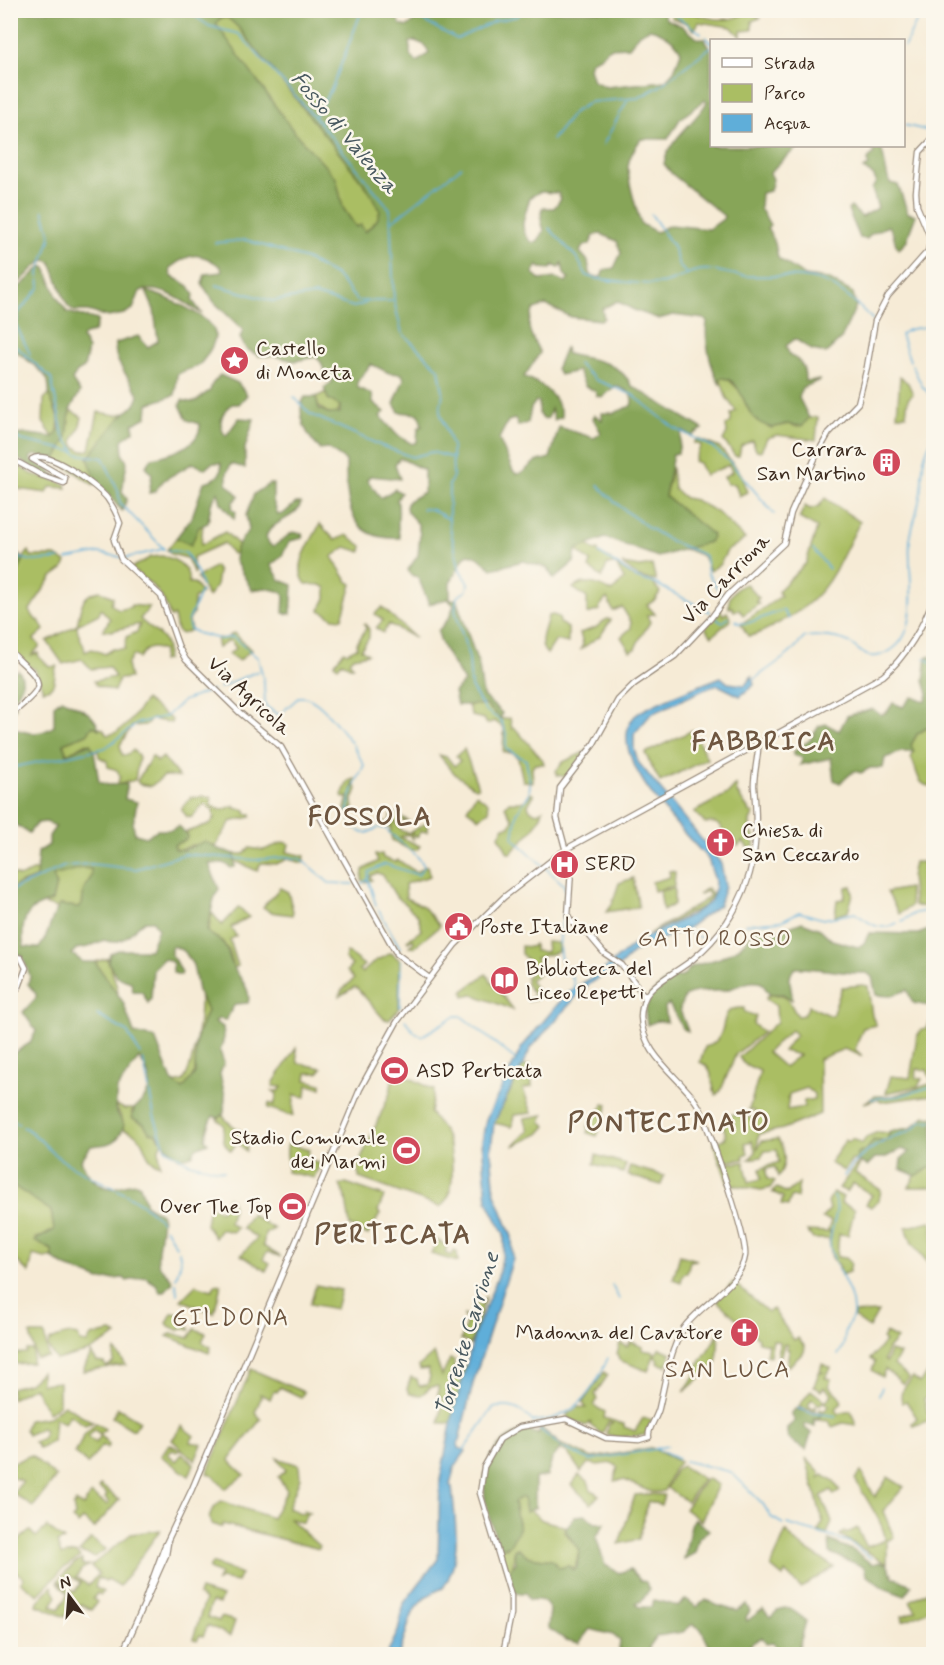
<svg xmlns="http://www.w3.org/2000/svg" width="944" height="1665" font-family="Mynerve,sans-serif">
	<rect width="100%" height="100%" fill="#fbf7ec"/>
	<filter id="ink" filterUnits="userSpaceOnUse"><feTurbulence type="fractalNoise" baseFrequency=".0167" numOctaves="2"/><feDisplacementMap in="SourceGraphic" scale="12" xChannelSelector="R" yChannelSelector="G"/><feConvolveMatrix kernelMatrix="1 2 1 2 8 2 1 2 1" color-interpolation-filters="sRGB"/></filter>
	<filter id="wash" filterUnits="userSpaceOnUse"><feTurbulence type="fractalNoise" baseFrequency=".008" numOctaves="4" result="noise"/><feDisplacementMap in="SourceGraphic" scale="24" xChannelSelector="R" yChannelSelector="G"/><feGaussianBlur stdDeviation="1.35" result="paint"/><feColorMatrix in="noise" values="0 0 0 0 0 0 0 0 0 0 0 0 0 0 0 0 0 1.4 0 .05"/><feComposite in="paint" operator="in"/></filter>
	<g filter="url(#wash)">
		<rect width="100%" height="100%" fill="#f6ebd6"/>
		<path fill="#aabe63" stroke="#727440" stroke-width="1.5" fill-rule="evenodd" d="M670,11H695L694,13C709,19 726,23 742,15L722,13V11H755L754,14L760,18L752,21V30L741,31V37L731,27L699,22L694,30L687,23L672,18Z
			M220,18H228L239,28L368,189L380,211L377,220L365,232L356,227L343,208L336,178L294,132L215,24Z
			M726,377L740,391L749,411L760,422L772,428L789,424L797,427L809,418L818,417L816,440L777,435L767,438L761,451L756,450L752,440L741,446L739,456H735L723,440L727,433L726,426L731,422V414L736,411L726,397L720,378Z
			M900,377L908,383L913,394L908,399L906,415H897Z
			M326,392L328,399L340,406L337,415L330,414L318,406L316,397Z
			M49,394L59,420L57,434L53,437L43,422L44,399Z
			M70,410L82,417L79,429L73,440L74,446L82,451L90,450L98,412L116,415L125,413L88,458L96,480L94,485L56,459L67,438Z
			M697,439L720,448L741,474L747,492L739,496L735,484H727L724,477L732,472L729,465L705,475L699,463L694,461L701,445L694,443Z
			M10,461L32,474L65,484L67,488L50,487L47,493L11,488L13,480Z
			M672,468L674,489L685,498L695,500L717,512L745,539L727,551L720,564L710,571L703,556L683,548L709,542L689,517L665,496Z
			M825,498L860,522C834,570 830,597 777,624C768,628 758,636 748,636L741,624L781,596L778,591L806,563L817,528L799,518L805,506L810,509L819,506Z
			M203,524L201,545L225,532L238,544L236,553L232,554L224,543L193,557L194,574L187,558L171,554L167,550L176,538Z
			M320,524L335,540L347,535L362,546L361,552L346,547L332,557L347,581L352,584L342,619L333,618L320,610L326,598V588L321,585L306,584C291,566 312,541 320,524Z
			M588,545L595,551L598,550L599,554L610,559L614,564L607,565L602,577L589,568L591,562L576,550Z
			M29,551L31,556H56L66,562L63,569L52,577L29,611L37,621L39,620L44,630L34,639L40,646L32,655L38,653L39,657L50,667L57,666C52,676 59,688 43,690L35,669C23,665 16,659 11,648L10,578C21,570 21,558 29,551Z
			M162,556C177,559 189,567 189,583H194L201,593L194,599L193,613L189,621L191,630L182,634L177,631L174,616L170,617C163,591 152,585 131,568L151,557Z
			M622,564L640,567L652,565L656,581L639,577Z
			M616,565L636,578L652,582L660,592L655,600L647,605L655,614L647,615L650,622C644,632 638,640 635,649L630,651L621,637L631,628V622L622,607L613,611L607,598L599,607L600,610L587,614V598L573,588C586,578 600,585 612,592L624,579Z
			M215,566L218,572L216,586L208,597L197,578Z
			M746,584L759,598L756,601L759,604L743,615L739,609L734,611L732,607L729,608C727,596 736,587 746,584Z
			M100,591L113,597L111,604L119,610L131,607V605L150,607L140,619C154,634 171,635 166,660L162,661L163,651C152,645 145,648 139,658L133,655L127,665L130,678L119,679L114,691L96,685L94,681L115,677L109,667L91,669L82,659L63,664L47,641L77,625C81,608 80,594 100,591ZM101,609L110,619L103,630L111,631L140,624L137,632L126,637L125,649H113L105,654L92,649L85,652C84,641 77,637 77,625L99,614Z
			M382,607L415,638L389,624L383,633L376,628L383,620L375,614Z
			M720,609L723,615L727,612L731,620L712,636L705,628Z
			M553,615L559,617L560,623L568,628V643L556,640L547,654C536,643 546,629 548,616Z
			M607,619L611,620L601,635L580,650L583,644L580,633L595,628Z
			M364,623L369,629V638L361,649L368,654L353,657L349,661L353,666L352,667L342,662L338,667L334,664L344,651L347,653L357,648V643L366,629Z
			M234,633L251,650L239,661L229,654L236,648L230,640L218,648L217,644L218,638L225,639Z
			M145,700L172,720L171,723L152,719L145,725L132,726L120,745L122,755L125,756L133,750L139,757L135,780L117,785L120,776L117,770L108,767L107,761L99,757L98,751H94L87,743L67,754L63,743L84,735L93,726L103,729L107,735C125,733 136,713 145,700Z
			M477,704L486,705L502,719L510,718L512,729L515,728L543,760L544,764H535L532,768L533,782L523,781L518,758L512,753L503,752L504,728L494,721L487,724L484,719L472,716L468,706Z
			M933,725V786C916,788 918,769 911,758L914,752L911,745L918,733Z
			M693,730L707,759L660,782L645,753Z
			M464,749L478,787L475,788L455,774L439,755L447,757L454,766L460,761L456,756Z
			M587,751L566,777L557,775L556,771L563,762Z
			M152,756L157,762L163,757L179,777L164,776L151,786L139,784L137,781Z
			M355,779L352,790L355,784L357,789L352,802L354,807L350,812L354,827L345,809L348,797L343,798L342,795L348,781Z
			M736,785L737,793L750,812L754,813L750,821V832L754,836V849L747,847L743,841L738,846L732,837L727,841C721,831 723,820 705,823L694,812L729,793Z
			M531,793L534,795L528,805L530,810L537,813L543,810C538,828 523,839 511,853H508L499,836L504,827L510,826L513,819L505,807L509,802C519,802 526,804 531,793Z
			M476,794L488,803L489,811L479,818L467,809Z
			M191,797H211V806L221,810L234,806V808L246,810V814H251V817L230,822C226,833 218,837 216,848L213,845H192L179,851L175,849L174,845L188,836L186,832L210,824L214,819L213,810L204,804L192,817H187L181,809Z
			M395,813L408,821L395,822L402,831L409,833L424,824L427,825V832L422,831L417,837L412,834L413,839L408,834L400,837L420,846L417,850H410L392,840L390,832L392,825L389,827L380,825V821L389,823L391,815Z
			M284,842L289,844L287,852L305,856L303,863L288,859L276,864L261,863L257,871L235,861V854H244L249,848L264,850Z
			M382,854L383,858L395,862L398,860L416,872L425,866H427L430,876L405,884L406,898L423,906L440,926L414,947L409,946L414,942L413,939L408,942L407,940L422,930L418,916L395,895L383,875L377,873L370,876L372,880L365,882L362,880L363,870L378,861L375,855Z
			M914,862H923L924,869H933L932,907L914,906L911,877Z
			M82,868L91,869C93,880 88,880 84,889C83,893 83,900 82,905L78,907L60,905L57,908L43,904L52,901L56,884L52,875Z
			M38,869L36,878L17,885L11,891V878L14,874L19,877Z
			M669,871L675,872L674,886L654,891L652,882L670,877Z
			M633,878L639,907L606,912L612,904L619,883Z
			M851,886L853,894L848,912L835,916L837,900L844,899L846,887Z
			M280,888L288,892L293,911L292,915L270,912L263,907Z
			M674,888V904L663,911L660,891Z
			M707,888L713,895L704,906L649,934L702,902L710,895L707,891L698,895Z
			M909,888L911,906L899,914L887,892Z
			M239,907L249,917L231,927L236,936L230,940L238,966L234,968L229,951L222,941L208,933L212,913L222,925Z
			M546,942L558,943V952L536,958L542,971L530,980L541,997L529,1001L534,994L526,984V978L535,967L521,954V946L531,947L534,944L535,951L547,952Z
			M347,952L364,965L359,970L362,973L375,961L391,953L400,960L399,1009L389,1020L384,1019L357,988L354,987L340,996L341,991L354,979L347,971L352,965L345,959Z
			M108,958C108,968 118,980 118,996L95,962Z
			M486,974L513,1009L514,1010L472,994L464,996L463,991Z
			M862,985L868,986L872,1016L876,1025L863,1028L855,1049L862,1056L844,1049L819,1059L820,1114L783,1129L759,1134L757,1149L762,1141L778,1139C786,1152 787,1164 778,1177L775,1167L766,1169L767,1179L775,1181L770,1188L761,1190L728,1184L721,1164L744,1162L749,1182L761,1179L760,1169L779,1162L777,1150L765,1151L761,1157L749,1159L756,1152L752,1141L745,1143L748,1153L743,1156L744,1159L720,1162L714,1143L726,1138L723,1122L728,1119L729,1115L742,1114V1117L755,1118V1111L749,1110L760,1071L744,1064L739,1057L777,1022L776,1006L766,999L767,996C792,991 786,1001 798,1016L804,1015L809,1006L832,1016L842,987ZM791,1030L796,1035L783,1051L799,1055L784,1067L767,1052ZM807,1088L814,1094V1099L804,1101V1107L787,1110L789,1094Z
			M198,991L207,1011L196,1040L195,1073L183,1090L173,1083L183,1081C193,1068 204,1006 198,991Z
			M744,1008V1012L756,1016L753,1024L763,1032L736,1054L721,1090L716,1095C710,1083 715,1068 700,1062L705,1047C736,1037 711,1006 744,1008Z
			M933,1017V1079L931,1080L927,1070L917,1069L916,1078L922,1079L918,1086L886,1093L891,1076L910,1078L917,1036L921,1030L926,1029Z
			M296,1048L298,1063L322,1068L318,1073H307L306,1080L321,1084V1088L307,1085L306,1097L294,1095L293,1116L268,1108L269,1103L274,1105L277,1094L273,1091H279L282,1087L273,1086L274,1082Z
			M530,1065L532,1087L523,1089L532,1113L514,1115L512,1127L494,1123L523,1066Z
			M394,1070L434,1090L430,1113C435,1120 441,1126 445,1133C453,1151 458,1195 440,1207L359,1178L358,1166L390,1093Z
			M933,1083V1095L881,1102L877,1099L864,1103L875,1096H893Z
			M115,1104L124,1109H134L131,1113C142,1124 155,1129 162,1142L159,1148L160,1165C137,1157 153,1136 122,1129L123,1121Z
			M604,1104L608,1105L597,1136L588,1133V1126Z
			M223,1115C228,1130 252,1126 246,1151L237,1142L231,1151C221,1142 223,1136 224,1125L217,1119Z
			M544,1115L541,1122L546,1126L539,1134L513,1146L529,1130L524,1118Z
			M878,1132L890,1133L891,1136L887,1142L878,1141L863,1153L861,1151L858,1161L852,1160L844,1171L830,1163L846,1140L849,1142L852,1139L862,1144L866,1137Z
			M288,1144L309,1150L307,1158L320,1164L314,1178L287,1172C290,1162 284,1153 288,1144Z
			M596,1155L626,1164L623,1173L594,1164Z
			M858,1163L860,1164L855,1173L881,1190L879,1200L871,1207L866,1204L872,1195L853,1183L847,1192L839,1188Z
			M630,1166L664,1176L661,1185L627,1175Z
			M933,1166V1187H909L915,1176Z
			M346,1183L384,1196L378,1211L380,1214L368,1235L350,1226L346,1199L340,1185Z
			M799,1183L797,1198L791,1197L788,1206L781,1205L783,1197L772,1192L777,1188L787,1193Z
			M10,1184L45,1205L51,1211L54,1230L45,1236L35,1238L52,1250L53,1256L45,1258L33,1255L29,1273L18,1262L11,1260Z
			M833,1192L843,1197L841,1203L855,1209L848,1235L839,1234L837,1257L846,1258L851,1263L849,1272L841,1275L839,1265L832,1259L829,1239H813L807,1231L830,1232L831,1239V1231L828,1230L831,1221L822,1218L830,1209L828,1203Z
			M228,1197L231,1199L233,1208L229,1223L237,1228L232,1232L220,1229L215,1238L206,1225L209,1206L221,1211Z
			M251,1214L274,1229L265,1234L263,1246L281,1257L267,1252L263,1259L270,1263L266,1271L241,1255L257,1238L242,1228Z
			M931,1222L933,1225V1259L928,1263L912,1243L906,1227Z
			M437,1240L447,1246L445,1253L452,1256L454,1251L457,1252L458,1262L431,1254Z
			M680,1255L697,1260L690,1261L687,1273L683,1274L681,1282L673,1279Z
			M733,1282L768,1312L773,1309L794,1340L798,1338L805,1347L804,1352L789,1366L787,1365L789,1350L787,1349V1345L784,1344L781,1356L778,1355L780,1342L773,1340L770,1356L766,1355L768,1344L758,1342V1338L717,1301Z
			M216,1284L221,1285L214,1313L181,1300L196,1285L212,1290Z
			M316,1285L341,1290L336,1309L310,1304Z
			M486,1296L470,1345L467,1344V1342L461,1340L466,1324L464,1315L471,1317L475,1303L480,1305Z
			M878,1312L869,1328L854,1317V1313Z
			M172,1313L186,1315L185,1325L190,1327V1330L180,1328L179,1331L169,1326L167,1323Z
			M195,1329L206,1333L202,1342L211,1347L209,1353L167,1336L172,1333L189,1338Z
			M112,1332L117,1335L90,1351L56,1360L48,1347L49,1341C58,1336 70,1333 78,1335L80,1342L87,1343L91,1336Z
			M719,1333L717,1363L684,1392L699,1369L697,1367Z
			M886,1333L897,1339L888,1349L884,1360L886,1362L890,1351L900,1354L894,1365L909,1378L903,1384L885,1369L882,1377L872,1370L875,1362L870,1359L885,1342L882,1339Z
			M30,1334H44L48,1357L36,1358Z
			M631,1342L643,1347L642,1350L654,1352V1356L660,1348L671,1353L667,1366L657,1363L658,1359L654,1356L648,1371L619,1360L617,1354L620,1343L627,1347Z
			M27,1350H33L32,1363L11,1364V1354L26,1353Z
			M115,1350L126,1365L83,1371L91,1353L97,1362L104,1363L106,1367L113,1363Z
			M434,1353L442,1376L450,1359L454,1360V1373L458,1372L462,1365L466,1366L452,1423H439L443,1400L438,1396V1386L431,1387L421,1395L410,1394L407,1389L411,1377L417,1379L419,1386L427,1385L430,1377L428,1369L420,1370L419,1366Z
			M822,1364L831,1368L825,1378L831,1379L829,1386L840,1397L842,1403L835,1409L838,1414L851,1411L856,1425L843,1423L832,1427L829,1421L817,1420L820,1409L824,1411L829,1406L823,1401L820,1405L812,1399L808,1405L813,1409L816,1406V1411L798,1407L811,1390L826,1402L832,1394L824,1387L821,1391L814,1386L819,1372H823L820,1370Z
			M933,1368V1394L924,1399L928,1414L933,1417V1424L927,1421L913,1426L912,1423L917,1418L906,1401L903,1403C897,1393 906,1385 913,1377L919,1383Z
			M251,1369L304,1392L301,1397L280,1387L277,1392L274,1391L270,1399L260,1394L261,1398L255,1412L261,1419L229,1460L244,1475L225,1489L213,1475L207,1473Z
			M41,1372V1384L59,1382V1405L48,1413L34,1387L11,1399V1388L29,1383Z
			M604,1372L608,1375L595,1394L597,1399L594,1406L605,1412L604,1418L624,1424V1427L635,1431L643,1418L652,1420L645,1435L617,1437L606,1434L609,1424L613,1423L608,1422L602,1434L590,1425L591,1422L586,1426L568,1418L567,1415L579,1407L586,1408L583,1402Z
			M64,1405L93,1422L85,1425L70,1415L64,1423L55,1418L53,1441L40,1449L34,1442L43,1438L45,1430L41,1428L28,1435L25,1429L28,1420L49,1417Z
			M118,1408L140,1421L133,1430L112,1417Z
			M96,1423L105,1429L100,1434L94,1430L88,1437L96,1443L101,1435L109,1445L107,1448L102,1445L88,1464L75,1453L85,1434Z
			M182,1426L194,1436L190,1442L202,1444L195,1461L172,1440Z
			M169,1444L181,1450L176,1452L173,1450L168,1454L176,1461L182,1454L194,1464L189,1476L161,1456Z
			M560,1444L592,1458L652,1448L680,1462L674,1468L664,1491C649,1496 635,1483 624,1480C621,1479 617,1481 614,1481L618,1467L612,1463L598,1465L588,1463L581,1472L567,1452L561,1450Z
			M31,1455L56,1477L33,1507L13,1493L23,1481L10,1477L11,1464Z
			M277,1458L299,1465L300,1478L288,1508L303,1514L304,1510L310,1513H307L303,1523L288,1518L319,1546V1549L223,1524L222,1527L212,1524L209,1519L212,1510L221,1501L272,1518L287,1490L278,1477L286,1470Z
			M806,1458L820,1473L819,1478L823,1475L834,1482L840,1491L834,1495L831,1490L821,1496L832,1522L827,1534L818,1531L823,1522Z
			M682,1466L703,1479L687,1502L667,1488L676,1469Z
			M861,1472L875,1497L888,1477L904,1487L883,1511L894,1537L887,1541V1564L840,1535L844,1531L846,1534L857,1528L867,1547L885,1540C886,1526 862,1493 855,1479Z
			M579,1475L588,1481L591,1490L599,1495L591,1504L571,1485Z
			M706,1478L718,1485L701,1521L685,1509Z
			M101,1485L119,1500L94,1528L83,1519L78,1524L72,1519L75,1516L73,1506L76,1502L83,1506L91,1494L107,1505L109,1503L105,1498L107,1495L99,1488Z
			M648,1494L664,1495L661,1505L648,1501L639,1539L619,1544L635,1495Z
			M520,1497L524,1498L526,1511L530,1510L542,1520L567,1527L565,1532L579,1550L575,1569L568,1566L559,1568L552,1560L529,1557L518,1548L514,1550C514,1563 512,1576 512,1586L499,1547L507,1548L519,1529L514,1502Z
			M47,1527L64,1540L57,1543L61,1555L76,1553L80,1557L65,1567L38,1595L21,1582L24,1578L11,1568L10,1547L30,1531L36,1537Z
			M160,1530L120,1586L108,1579L106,1582L98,1578L95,1587L103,1592L101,1595L97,1593L93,1599L97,1602L91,1610L81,1604L76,1610L71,1607L65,1617L37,1605L38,1601L52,1586L57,1596L51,1606L59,1609L68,1594L57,1581L74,1592L81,1583L69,1575L63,1583L58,1580L75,1563L82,1560V1565H89L82,1569L76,1577L88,1585L99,1574L91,1566L93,1564L131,1534Z
			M786,1531L796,1543L834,1567L801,1588L785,1572L783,1577L771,1567Z
			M91,1539L106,1549L95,1557L79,1552Z
			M212,1563L241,1574L237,1582L220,1579L216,1583L220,1574L209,1569Z
			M200,1590L222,1597L219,1604L212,1602L207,1617L219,1621L221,1617L235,1621L230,1636L208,1625L203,1636L200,1635L197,1640L193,1639L205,1600L198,1595Z
			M928,1591L933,1596C934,1612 917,1616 903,1621L902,1616L916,1611L910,1601Z"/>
		<path fill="#87a559" stroke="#61683c" stroke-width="1.5" fill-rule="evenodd" d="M394,11L400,24L406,27L430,11H663L666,19L682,26L697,38L705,39L711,49L712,146H801C794,149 776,166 770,173L773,179L770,191L761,193L760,208L770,225L767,228L775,243L778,258L805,276L828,279L853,293L856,306L841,339L826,353L812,350L795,339L786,346L790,356C802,360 805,368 805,381L820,380L802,388L799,398L809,418L802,426L786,424L772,428C767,426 760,424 755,419C743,408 741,376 720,378V385C711,368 704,341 707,322L704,319L673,315L659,319L634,310L617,301L602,309L604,318L601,320L571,317L546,305L534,309C524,329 531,334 540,353L524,377C542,383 559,397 562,417L554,420L551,409L548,418L543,419L539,414V402L536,401L531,408L528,423L518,426L515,419L508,421L499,439L513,471L517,474L522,473L535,462L550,458L559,427L594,438L601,433L593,418L595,415L602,420V413H614L631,406C635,394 626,389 615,386L603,397L597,396L595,391L585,386L578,371L560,375L556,369L565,348L567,354C593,360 618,360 632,386L703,429L691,436L682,431L678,453L673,454L665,496L713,535L709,542L658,557L605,538L576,550L574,562L554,579L547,568L523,561L492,569L478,557L469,554L465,556L450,583V600L456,599L479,666L483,696L502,713L501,719L486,705H457L454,692L464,682C455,665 441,650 438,631L449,618L454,605L447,599L429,604L418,577L411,575L408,570L418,555L420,535L418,524L407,512L406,507L408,501L424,492V470L400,458L395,464L400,479L370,476L367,480L381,498L395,489L401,493L397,500C401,512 395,523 400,538C348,541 346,503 346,461L327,448L320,449C308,438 294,413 305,397H316L319,409L330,414L340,413V406L328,399L324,388L332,382V377L325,373L321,362L316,357L294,361L275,356H259L246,349L240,338L243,330L214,302L202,284L205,274L222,272L221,267C200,251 190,252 170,268L171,276L189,286L194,295L192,300L202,314C185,302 162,285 140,291L133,309L124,314L108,317L88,311H74L68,306L64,298L51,262L46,260C31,265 27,282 11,285V11ZM220,18H228L239,28L368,189L380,211L377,220L365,232L361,225L356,227L343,208L336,178L294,132L216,24ZM649,29C661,31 677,41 681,52L674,71L665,81L606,87L593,81L589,68L591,61L600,57L609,48L629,47L639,34ZM415,41L425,45L429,53L417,62L410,55V42ZM705,100L707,102C695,123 667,141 664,164L672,174L724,216L723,219L709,229L670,225L656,232L641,224C637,210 627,180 628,166C629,157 635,147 641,139H668L680,119ZM540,192L558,193L561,199L554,208H542L541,220L544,231L538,241L533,243C515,229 526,215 530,197ZM601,234L617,241L621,253L614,268L604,270L601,277H593L590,274L588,261L580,252L583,246L590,244L594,235ZM562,263L564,274L569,279L566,282L555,278L540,280L533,273L538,265L540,268L551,269L553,265L559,268ZM371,364L389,373L402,374L404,379L394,404L399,412L419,414L422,426L418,428L417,442L412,444L397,435L380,416L385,412L373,402L372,394L358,388L357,382Z
			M871,146H880C886,158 884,171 890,183L898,185L908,213L916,215L906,242L899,249C892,243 897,234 888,226L871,234L867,239L860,238L848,210L851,207L862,217L878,208L872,189L876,182L873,175L863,169L869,166L867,161L874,153Z
			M42,266L46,268L57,297L67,312L98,320L94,332L85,334L82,338L88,349L84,368L77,372L72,380L80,392L70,410L67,438L56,459L34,455L30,458L32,462L44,467L60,479L39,471L11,455V435L28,434L53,437C68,428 54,409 50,398C48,392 50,385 47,379C44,372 17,351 11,349V289L22,285Z
			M146,291C162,295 214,317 215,334C216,342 207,356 201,363C194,370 184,369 177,375L175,395L148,404L147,417L133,424L134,431L122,440L123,455L127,462L122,492L127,499L122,511L96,480L88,458L117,421L136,403L139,396C132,379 111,362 116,343L138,336L148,347L158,341L154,310Z
			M220,375L238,383L247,395L239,404H232C221,412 217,425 226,436L239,418L254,419L245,448V468L231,464L227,473V484L239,496L233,502L232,509L236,512L234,519L221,503L218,492L211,504L208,523L199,527L191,545L176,538L192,517L204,482C214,480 223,476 221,463H212L205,469L193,463L164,480L154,492L149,493L152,474L146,466L152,458C169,455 201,446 200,424L187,420L180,405L182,400C201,406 195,398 210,391L212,384Z
			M269,484H273V501L278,515L283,514L296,503H301C296,520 272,519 266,537L270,545L274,546L293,532L302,534L303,538L290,541L281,557L271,565L280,580L293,585L291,614L283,613L284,596L282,592L265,588L252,590L235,561L236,548L249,529L246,515L254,494Z
			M11,549L24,559L19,570L11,578Z
			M927,656L933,657V724L917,734L911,745L914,752H901L885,758L883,768H870L861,773L854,771L840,783L834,780L831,758L800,765L803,758L793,755V752L810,740L819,726L826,724L839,731L847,716L872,709L881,715L887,712L893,703L903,707L912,697L926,701L928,694L924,681Z
			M18,670C27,680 20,691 13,700L16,707L10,713V676Z
			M62,699C76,707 94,711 99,729L93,726L87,734L63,743L67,754L90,743L94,751L99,782L108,785L127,784L125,799L137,802L133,824L135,834L146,837L157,830H171L179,826L188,836L185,840L174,845L175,849L184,850L205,841L216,848L235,854V867L231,868L224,863L209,864L219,889L214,899L207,930C211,937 217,937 222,942C229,949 229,960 234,968C240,979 252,990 248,1003L235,1004L226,1020L218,1019L215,1022L223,1027L224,1038L220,1051L224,1063L220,1074L225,1096L224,1113L219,1118L213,1116C210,1123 206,1131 205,1139L208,1143L196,1148L192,1156L179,1158L162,1142L158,1134L149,1132L144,1124L132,1118L134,1109C153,1092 155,1080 139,1058L117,1089L115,1109L124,1125C118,1145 110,1144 91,1146L81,1160C85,1172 98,1189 112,1188C120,1187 128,1183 136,1183L140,1185L146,1205L161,1214C164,1225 156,1247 158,1262C159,1270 170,1274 173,1282L164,1292H160L156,1284L145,1277L127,1281L124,1278L100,1280L66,1267L52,1258V1250L34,1241L54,1230L51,1211L11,1184V1055L30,1043L36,1031L23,1012L36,998V994L28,984L30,976L22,955L11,953L10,891L17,885L36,878L38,852L49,845V836L56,826L46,822L37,823L29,833L11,822V727C26,734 40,736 54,726V705ZM82,868L91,869C93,880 88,880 84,889C83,893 83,900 82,905L78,907L60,905C49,918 51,934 39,948L24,947C22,940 23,938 23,931C24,911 34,907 52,901L56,884L53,876ZM145,921H153L158,929L150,950H118L110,954L108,962L117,977L131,982L133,991L142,992L148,1003L151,999L153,969L163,959L169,960L173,964V973L181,975L182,972L171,954V948L174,946L185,952L193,965L198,991L207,1011L196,1040L195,1073L183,1089L172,1081L155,1038L134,1033L123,1002L95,962H83L72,954L76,949L88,947L104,940C124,948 131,929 145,921Z
			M802,922L820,929L832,940L858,947L864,943L869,933L918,934L933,928V1017L930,1006L913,1003L907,990L891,996L876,995L872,977L867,973C842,974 819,967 795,968C785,978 793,988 792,1000L783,994H769L762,983C747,979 741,986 726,990C710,994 682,984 680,1010L688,1031L683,1029L669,1004L665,1007L667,1022L657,1021L647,1025L645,1011L650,995L663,983L672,977H682L691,967L720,958L739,948L756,929L771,934Z
			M925,1116L933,1117V1166L916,1176L900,1169L901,1159L909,1152L902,1149L884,1158H875L867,1166L858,1161L857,1153C868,1149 866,1152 873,1140L886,1142L890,1131L911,1128Z
			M795,1409L822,1414L817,1420L814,1419L815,1426L805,1424V1428L811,1433L806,1450C797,1444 785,1442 787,1428L795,1421L791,1414Z
			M541,1428L560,1444L561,1448L552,1459L547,1476L535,1478V1508L526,1512L524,1498H520L514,1502L519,1529L510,1545L502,1548C496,1543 494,1531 491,1523C478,1485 481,1445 524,1430L538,1434Z
			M586,1515L595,1523H605L596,1537L605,1565L619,1573L630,1569L640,1580L646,1582L649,1590L642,1601L636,1603L639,1607H651L654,1600L678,1606L686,1599L697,1607L706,1599L716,1605L737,1611L746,1604L750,1611L746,1617L747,1621L763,1609L770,1617C773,1616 775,1613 777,1611C789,1602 799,1616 806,1621L797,1654L779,1650L773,1643L766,1644L762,1637L749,1645L746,1654H713L701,1629L693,1624L683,1632L657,1636L649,1647L650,1654H624L619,1650L620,1641L613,1635L590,1629L579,1643L566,1640L548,1628L550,1610C545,1600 539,1599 529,1600L526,1593H513L510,1569L516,1563L514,1550L518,1548L529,1557L552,1560L559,1568L568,1566L573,1570L577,1567L579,1550L565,1530L575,1516Z
			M694,1519L709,1530L699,1538L695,1553L684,1559L691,1525Z
			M829,1540L854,1551L872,1564L880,1562L887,1564L893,1577L912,1585L905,1596L884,1588L866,1575L864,1567L830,1553Z"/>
		<path fill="#5faed9" stroke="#4d6c7c" stroke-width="1.5" d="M752,676L754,685L740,696L718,685L710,687L651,714L634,734V749L638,762L721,863L725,886L719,905L689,927L634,952L620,966L589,984L577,996L531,1048L494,1123L491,1151L495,1194L512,1237L513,1259L474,1380L458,1444L459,1448L466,1451L455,1466L450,1485L452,1487C455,1520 463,1560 443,1588C407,1602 411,1624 399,1654H387L398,1631L404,1603L438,1559L440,1480L453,1414L475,1333L498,1276L504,1249V1234L487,1201L482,1141L486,1119L522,1047L567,993L602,971L638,941L691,915L710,902L714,893L715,881L708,859C685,833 602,754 634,717C643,706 704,684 721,677L728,683L745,685Z"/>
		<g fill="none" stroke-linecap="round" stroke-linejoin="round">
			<path stroke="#5faed9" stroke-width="1.5" d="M186,10L209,26L239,34L318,121L390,209L394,301L402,333L439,369L443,392L440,412L452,446L453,476L449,485V524L460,570L468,583L467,590
				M669,11L701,33
				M418,18L457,39L495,21L518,16L523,10
				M706,37L712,43
				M904,47L922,10
				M315,116L332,88L362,10
				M904,125L934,132
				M552,140L574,112L590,102L638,98L660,86L712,46
				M603,145L627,101
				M651,214L673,246L679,266L687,274
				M391,222L461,167
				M549,228L577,258L587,276C598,280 654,286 665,283C679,280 692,268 709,270C721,271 732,275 745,276C811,278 823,268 873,320
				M215,243L246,240L306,259L338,277L357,301H393
				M216,285L272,301L315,295L354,307L366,303
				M10,341L51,378L63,435L77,454L103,458L118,490L120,503L164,549
				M30,354L16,325L19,312L40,287L39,273L51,237L43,210
				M910,361L901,335C910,325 923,331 934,323
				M578,364L596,380L633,395L674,428L711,446L730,462L774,514
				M912,365L922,386L933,398
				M294,397L310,414L382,446L412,457L432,452L453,458
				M10,434L21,440L75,452
				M598,485C618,507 641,524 667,539C679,546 693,549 705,556L708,574L724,598
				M422,509H430L449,519
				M813,549L829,569
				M168,550L186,553L197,572L202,587
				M599,553L637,578L656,584L710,612
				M10,556L34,561L60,559
				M67,559L99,553L126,558L163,549
				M466,591L457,597L455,610L469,658L471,687L485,710L501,721L506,733V749L526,760L530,783
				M715,617L722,623L728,618
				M736,620L738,623H748L783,610L789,619
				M199,634L190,629L188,622L201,591
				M200,634L220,639L233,637L258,658L264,682L265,706L279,715L299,697C317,694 340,729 351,742
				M925,658L934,664
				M753,680L789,654L805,637C815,635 841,637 850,643C861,651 866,660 881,655C927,640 906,574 910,539C913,523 919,507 921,490C923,471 921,454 934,438
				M219,688L258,671
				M353,745L364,765C356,783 339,811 356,829
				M10,768L105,748L138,723L167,716L183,701L212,690
				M530,784L529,794L517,813L513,838L564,885C569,908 556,932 560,955C562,969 576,975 574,989
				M359,831L367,833L378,828
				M361,884L368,879
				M10,891L65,866L90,864L136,869L185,854L255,860L288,857L301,859L329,883L353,884
				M376,905L368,879L369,872L385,864L418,875L424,867C421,855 395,840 385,828H380
				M378,909L400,948
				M902,921L915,913L934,910
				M745,924L781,921L799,912L823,919L855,913C870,923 879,933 897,923
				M687,928L693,935L708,940
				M400,1007L401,960
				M97,1015L127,1032L140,1054
				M405,1020L414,1032L422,1036L455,1016H461L515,1059
				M143,1059L154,1115L165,1148L189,1163L224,1171
				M871,1099L899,1096L934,1086
				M10,1119L19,1124
				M23,1127C40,1135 47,1151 62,1160C93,1181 136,1193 161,1221
				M844,1176C856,1158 873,1146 893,1137C907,1131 910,1134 921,1121H934
				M834,1196C842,1212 829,1228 830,1245C833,1270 854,1287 853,1314C853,1319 847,1325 846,1330C842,1343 847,1342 838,1355
				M165,1228L176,1246
				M176,1278L181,1261L179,1251
				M176,1283L177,1294
				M612,1285L619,1299
				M929,1303L934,1308
				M879,1396L882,1387
				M797,1408L812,1413L836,1416
				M534,1421C575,1420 593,1392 608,1358
				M537,1427L563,1448L590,1460L656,1449L678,1459
				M657,1448L668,1446
				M463,1451L493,1408C511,1404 522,1409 534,1423
				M685,1461L731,1472L763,1504L771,1517L783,1524
				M787,1524L849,1542L871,1558"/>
		</g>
	</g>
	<g filter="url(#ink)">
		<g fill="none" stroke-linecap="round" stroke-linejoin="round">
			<defs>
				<path id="secondary" d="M10,458L41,475L64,483L65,478L32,459C47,448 96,485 107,498C112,505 117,514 120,523L114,540L121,559L161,596L179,648L186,660L239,712L281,747L395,951
					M10,476V481
					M10,650C17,662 47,677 35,692C28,701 18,708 10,716
					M10,830V839
					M397,954L428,977
					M10,955L21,958L26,968L19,987L10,994
					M10,970L15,979L10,987
					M645,997L622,965L604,953L588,934L577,929L568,916L571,870L557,818L560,788L593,745L618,700L634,684L675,656L711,618L728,595L784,543L791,513L816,456L829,433L858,403L867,367L875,321L888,296L928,251L931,239L917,206L916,192L920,152L934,137
					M144,1602L164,1548L192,1489L360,1089L397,1022L455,945L504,897L566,849L883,676C906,657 924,625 934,597
					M122,1654L166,1555L168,1543
					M503,1654L511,1614V1596L480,1493L484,1467L500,1439L520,1427L566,1419L606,1438L639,1440L649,1437C647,1429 657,1418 659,1408C665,1382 669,1353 683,1329C698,1306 741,1285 745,1256C748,1239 710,1134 701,1111C688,1081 642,1059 641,1017C641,1011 643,1001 646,996C657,980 679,971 693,959C705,949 718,935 727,922C756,878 759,839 754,787C753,776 760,748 758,744"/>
			</defs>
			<use href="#secondary" stroke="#988a7a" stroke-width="7"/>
			<use href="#secondary" stroke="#fff" stroke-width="4.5"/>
		</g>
	</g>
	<defs>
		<symbol id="sight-disc" viewBox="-11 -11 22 22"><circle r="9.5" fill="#d1495b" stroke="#fbf7ec"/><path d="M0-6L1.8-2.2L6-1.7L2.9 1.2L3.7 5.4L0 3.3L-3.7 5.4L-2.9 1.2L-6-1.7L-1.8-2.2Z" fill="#fff"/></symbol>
		<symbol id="building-disc" viewBox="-11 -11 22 22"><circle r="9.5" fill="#d1495b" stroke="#fbf7ec"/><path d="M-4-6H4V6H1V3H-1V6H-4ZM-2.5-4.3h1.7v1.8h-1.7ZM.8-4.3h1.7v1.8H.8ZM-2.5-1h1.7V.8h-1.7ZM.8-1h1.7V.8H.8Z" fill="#fff"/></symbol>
		<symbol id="church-disc" viewBox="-11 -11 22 22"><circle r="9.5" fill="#d1495b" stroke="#fbf7ec"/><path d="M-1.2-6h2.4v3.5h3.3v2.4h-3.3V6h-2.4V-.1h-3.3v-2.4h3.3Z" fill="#fff"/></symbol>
		<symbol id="hospital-disc" viewBox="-11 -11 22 22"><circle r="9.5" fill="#d1495b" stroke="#fbf7ec"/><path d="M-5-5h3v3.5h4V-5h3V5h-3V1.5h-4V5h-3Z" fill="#fff"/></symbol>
		<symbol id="civic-disc" viewBox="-11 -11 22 22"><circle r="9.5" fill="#d1495b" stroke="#fbf7ec"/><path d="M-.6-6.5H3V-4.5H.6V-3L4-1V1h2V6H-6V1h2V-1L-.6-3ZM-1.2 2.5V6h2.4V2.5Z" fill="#fff"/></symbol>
		<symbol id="library-disc" viewBox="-11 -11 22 22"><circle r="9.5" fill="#d1495b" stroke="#fbf7ec"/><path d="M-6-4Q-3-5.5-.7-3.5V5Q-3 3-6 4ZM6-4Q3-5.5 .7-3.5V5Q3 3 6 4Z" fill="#fff"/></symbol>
		<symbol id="stadium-disc" viewBox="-11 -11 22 22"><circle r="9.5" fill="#d1495b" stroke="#fbf7ec"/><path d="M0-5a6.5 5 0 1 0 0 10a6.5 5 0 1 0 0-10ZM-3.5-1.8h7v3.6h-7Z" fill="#fff"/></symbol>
	</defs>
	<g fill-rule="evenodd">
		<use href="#sight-disc" x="218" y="344" width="33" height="33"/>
		<use href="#building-disc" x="870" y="446" width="33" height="33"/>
		<use href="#church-disc" x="704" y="826" width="33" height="33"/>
		<use href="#hospital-disc" x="548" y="848" width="33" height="33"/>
		<use href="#civic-disc" x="442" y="910" width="33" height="33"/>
		<use href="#library-disc" x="488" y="964" width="33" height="33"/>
		<use href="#stadium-disc" x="378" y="1054" width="33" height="33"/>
		<use href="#stadium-disc" x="390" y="1134" width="33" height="33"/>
		<use href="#stadium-disc" x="276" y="1190" width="33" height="33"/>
		<use href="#church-disc" x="728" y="1316" width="33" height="33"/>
	</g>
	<g text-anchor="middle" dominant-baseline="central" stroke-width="5" stroke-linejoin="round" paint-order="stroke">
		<g font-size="21" fill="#3b2a1e" stroke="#fbf7ec" text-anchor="start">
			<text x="256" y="349">Castello<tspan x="256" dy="24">di Moneta</tspan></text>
			<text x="866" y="450" text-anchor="end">Carrara<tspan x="866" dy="24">San Martino</tspan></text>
			<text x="742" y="831">Chiesa di<tspan x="742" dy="24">San Ceccardo</tspan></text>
			<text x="585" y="864">SERD</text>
			<text x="480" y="927">Poste Italiane</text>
			<text x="526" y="969">Biblioteca del<tspan x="526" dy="24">Liceo Repetti</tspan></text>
			<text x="416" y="1071">ASD Perticata</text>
			<text x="386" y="1138" text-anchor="end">Stadio Comunale<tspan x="386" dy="24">dei Marmi</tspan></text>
			<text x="272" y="1207" text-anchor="end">Over The Top</text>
			<text x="723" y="1333" text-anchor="end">Madonna del Cavatore</text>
		</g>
		<g font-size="21" fill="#3b2a1e" stroke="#fbf7ec">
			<text transform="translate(726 579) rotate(-46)">Via Carriona</text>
			<text transform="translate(249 696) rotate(43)">Via Agricola</text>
		</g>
		<g font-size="22" font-style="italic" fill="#48585f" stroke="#fbf7ec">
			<text transform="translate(344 133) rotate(50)">Fosso di Valenza</text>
			<text transform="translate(468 1334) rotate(-73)">Torrente Carrione</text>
		</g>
		<g font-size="22" letter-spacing="1.5" fill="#6e5640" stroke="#fbf7ec">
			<text x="715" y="940">GATTO ROSSO</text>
		</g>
		<g font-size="24" letter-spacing="1.5" fill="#6e5640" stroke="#fbf7ec">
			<text x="231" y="1318">GILDONA</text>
			<text x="728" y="1370">SAN LUCA</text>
		</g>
		<g font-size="27" font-weight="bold" letter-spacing="1.5" fill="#6e5640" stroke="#fbf7ec">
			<text x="764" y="742">FABBRICA</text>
			<text x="370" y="817">FOSSOLA</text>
			<text x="669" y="1123">PONTECIMATO</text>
			<text x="393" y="1235">PERTICATA</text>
		</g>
	</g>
	<rect width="944" height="1665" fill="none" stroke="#fbf7ec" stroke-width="36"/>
	<rect x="710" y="39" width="195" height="108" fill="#fbf7ec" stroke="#aea59a" stroke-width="1.5"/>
	<rect x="722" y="58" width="30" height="9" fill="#ffffff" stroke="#aea59a" stroke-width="1.5"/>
	<text x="764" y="69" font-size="18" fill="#3b2a1e">Strada</text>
	<rect x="722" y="84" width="30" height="18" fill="#aabe63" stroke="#aea59a" stroke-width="1.5"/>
	<text x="764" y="99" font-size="18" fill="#3b2a1e">Parco</text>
	<rect x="722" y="114" width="30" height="18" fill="#5faed9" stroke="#aea59a" stroke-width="1.5"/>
	<text x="764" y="129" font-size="18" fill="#3b2a1e">Acqua</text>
	<g transform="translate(69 1596) rotate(344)" stroke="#fbf7ec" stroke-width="4.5" paint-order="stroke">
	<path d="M0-4.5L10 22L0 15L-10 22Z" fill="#3b2a1e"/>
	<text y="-9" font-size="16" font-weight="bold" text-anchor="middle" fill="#3b2a1e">N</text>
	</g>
</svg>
